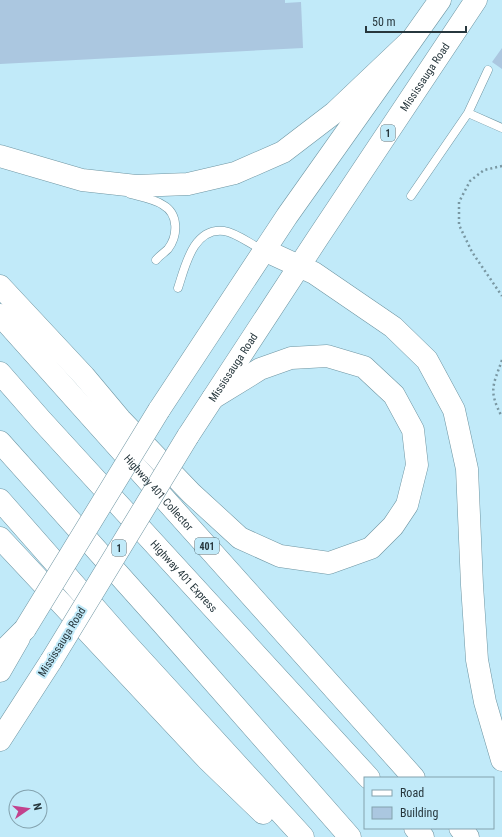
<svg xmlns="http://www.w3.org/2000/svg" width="502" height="837" font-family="'Roboto Condensed',sans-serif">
	<rect width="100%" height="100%" fill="#c1eaf9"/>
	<path fill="#abc7e0" d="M0,0H285V3L301,2L303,48L0,64Z
		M502,48V69L492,62Z"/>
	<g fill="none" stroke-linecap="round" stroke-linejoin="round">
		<defs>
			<path id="service" d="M468,113L502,128
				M130,194C141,197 154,199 163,205C179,214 178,236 168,249C164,253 159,256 156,260
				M411,196L468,113L488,70
				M178,288C185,267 193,227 224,231C237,233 250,244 263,250"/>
			<g id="primary">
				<path d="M159,410L287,216L440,0"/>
				<path id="s1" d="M188,436L317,239L476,0"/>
				<path d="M0,671L19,638"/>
				<path d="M0,740L51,661"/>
			</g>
			<g id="motorway">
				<path d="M0,156L82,180L136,186L188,184L235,173L283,152L334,113L411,40"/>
				<path d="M264,250L314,273L393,327L427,360L454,410L467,469L472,585L477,660L485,702L502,760"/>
				<path d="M0,286L84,376L120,419L191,493L240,538L280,556L329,563L371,548L393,526L407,505L417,465L413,430L394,395L364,367L327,356L291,358L260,369L213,398"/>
				<path id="s2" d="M0,315L414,778"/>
				<path id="s3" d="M0,373L42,421L369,778"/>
				<path d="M0,442L162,623L350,837"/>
				<path d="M0,500L124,641L303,837"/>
				<path d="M0,538L207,759L263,813"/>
				<path d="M0,654L25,629"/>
				<path d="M415,828L423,837"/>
				<path d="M460,828L468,837"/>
			</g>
		</defs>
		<use href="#service" stroke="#6e95a2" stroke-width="9"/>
		<use href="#primary" stroke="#6e95a2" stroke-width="23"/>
		<use href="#motorway" stroke="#6e95a2" stroke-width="23"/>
		<path stroke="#7997a2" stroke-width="2.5" stroke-dasharray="2 3" stroke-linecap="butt" d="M502,166L484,170L470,181L459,202V225L472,252L502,296
			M502,360C493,386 488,390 502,417"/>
		<use href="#service" stroke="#fff" stroke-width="8"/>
		<use href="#primary" stroke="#fff" stroke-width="22"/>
		<use href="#motorway" stroke="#fff" stroke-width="22"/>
		<defs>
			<path id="primary-bridge" d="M25,629L159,410
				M51,661L188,436"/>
		</defs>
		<use href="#primary-bridge" stroke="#6e95a2" stroke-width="23" stroke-linecap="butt"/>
		<use href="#primary-bridge" stroke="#fff" stroke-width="22"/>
	</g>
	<g text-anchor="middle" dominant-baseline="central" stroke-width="4" stroke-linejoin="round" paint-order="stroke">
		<g fill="#c1eaf9" stroke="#556d75" stroke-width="1">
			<rect x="381" y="125" width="14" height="16" rx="3"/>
			<rect x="195" y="538" width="24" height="16" rx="3"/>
			<rect x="112" y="540" width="14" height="16" rx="3"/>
		</g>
		<g font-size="10" font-weight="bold" fill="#27373d">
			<text x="388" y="133">1</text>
			<text x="207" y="546">401</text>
			<text x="119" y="548">1</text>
		</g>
		<g font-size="11" fill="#27373d" stroke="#c1eaf9">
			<text stroke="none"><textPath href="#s1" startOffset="430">Mississauga Road</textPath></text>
			<text stroke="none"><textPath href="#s1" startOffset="82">Mississauga Road</textPath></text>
			<text stroke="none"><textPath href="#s2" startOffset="238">Highway 401 Collector</textPath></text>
			<text stroke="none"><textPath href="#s3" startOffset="274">Highway 401 Express</textPath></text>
			<text transform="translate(62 642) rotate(-58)">Mississauga Road</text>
		</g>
	</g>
	<rect x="364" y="777" width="130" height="52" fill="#c1eaf9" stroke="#83a2ae"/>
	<rect x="372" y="790" width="20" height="6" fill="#ffffff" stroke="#83a2ae"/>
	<text x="400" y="797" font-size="12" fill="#27373d">Road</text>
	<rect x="372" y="807" width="20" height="12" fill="#abc7e0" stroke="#83a2ae"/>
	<text x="400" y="817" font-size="12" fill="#27373d">Building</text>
	<g transform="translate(28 809) rotate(77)"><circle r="19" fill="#c1eaf9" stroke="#83a2ae"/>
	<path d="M0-3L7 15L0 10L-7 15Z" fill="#c2428d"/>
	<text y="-6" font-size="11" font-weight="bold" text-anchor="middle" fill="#27373d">N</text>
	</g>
	<path d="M366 26v6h100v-6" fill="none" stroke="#27373d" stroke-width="2"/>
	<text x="372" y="26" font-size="12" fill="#27373d" stroke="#c1eaf9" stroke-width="3" paint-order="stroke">50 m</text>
</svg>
